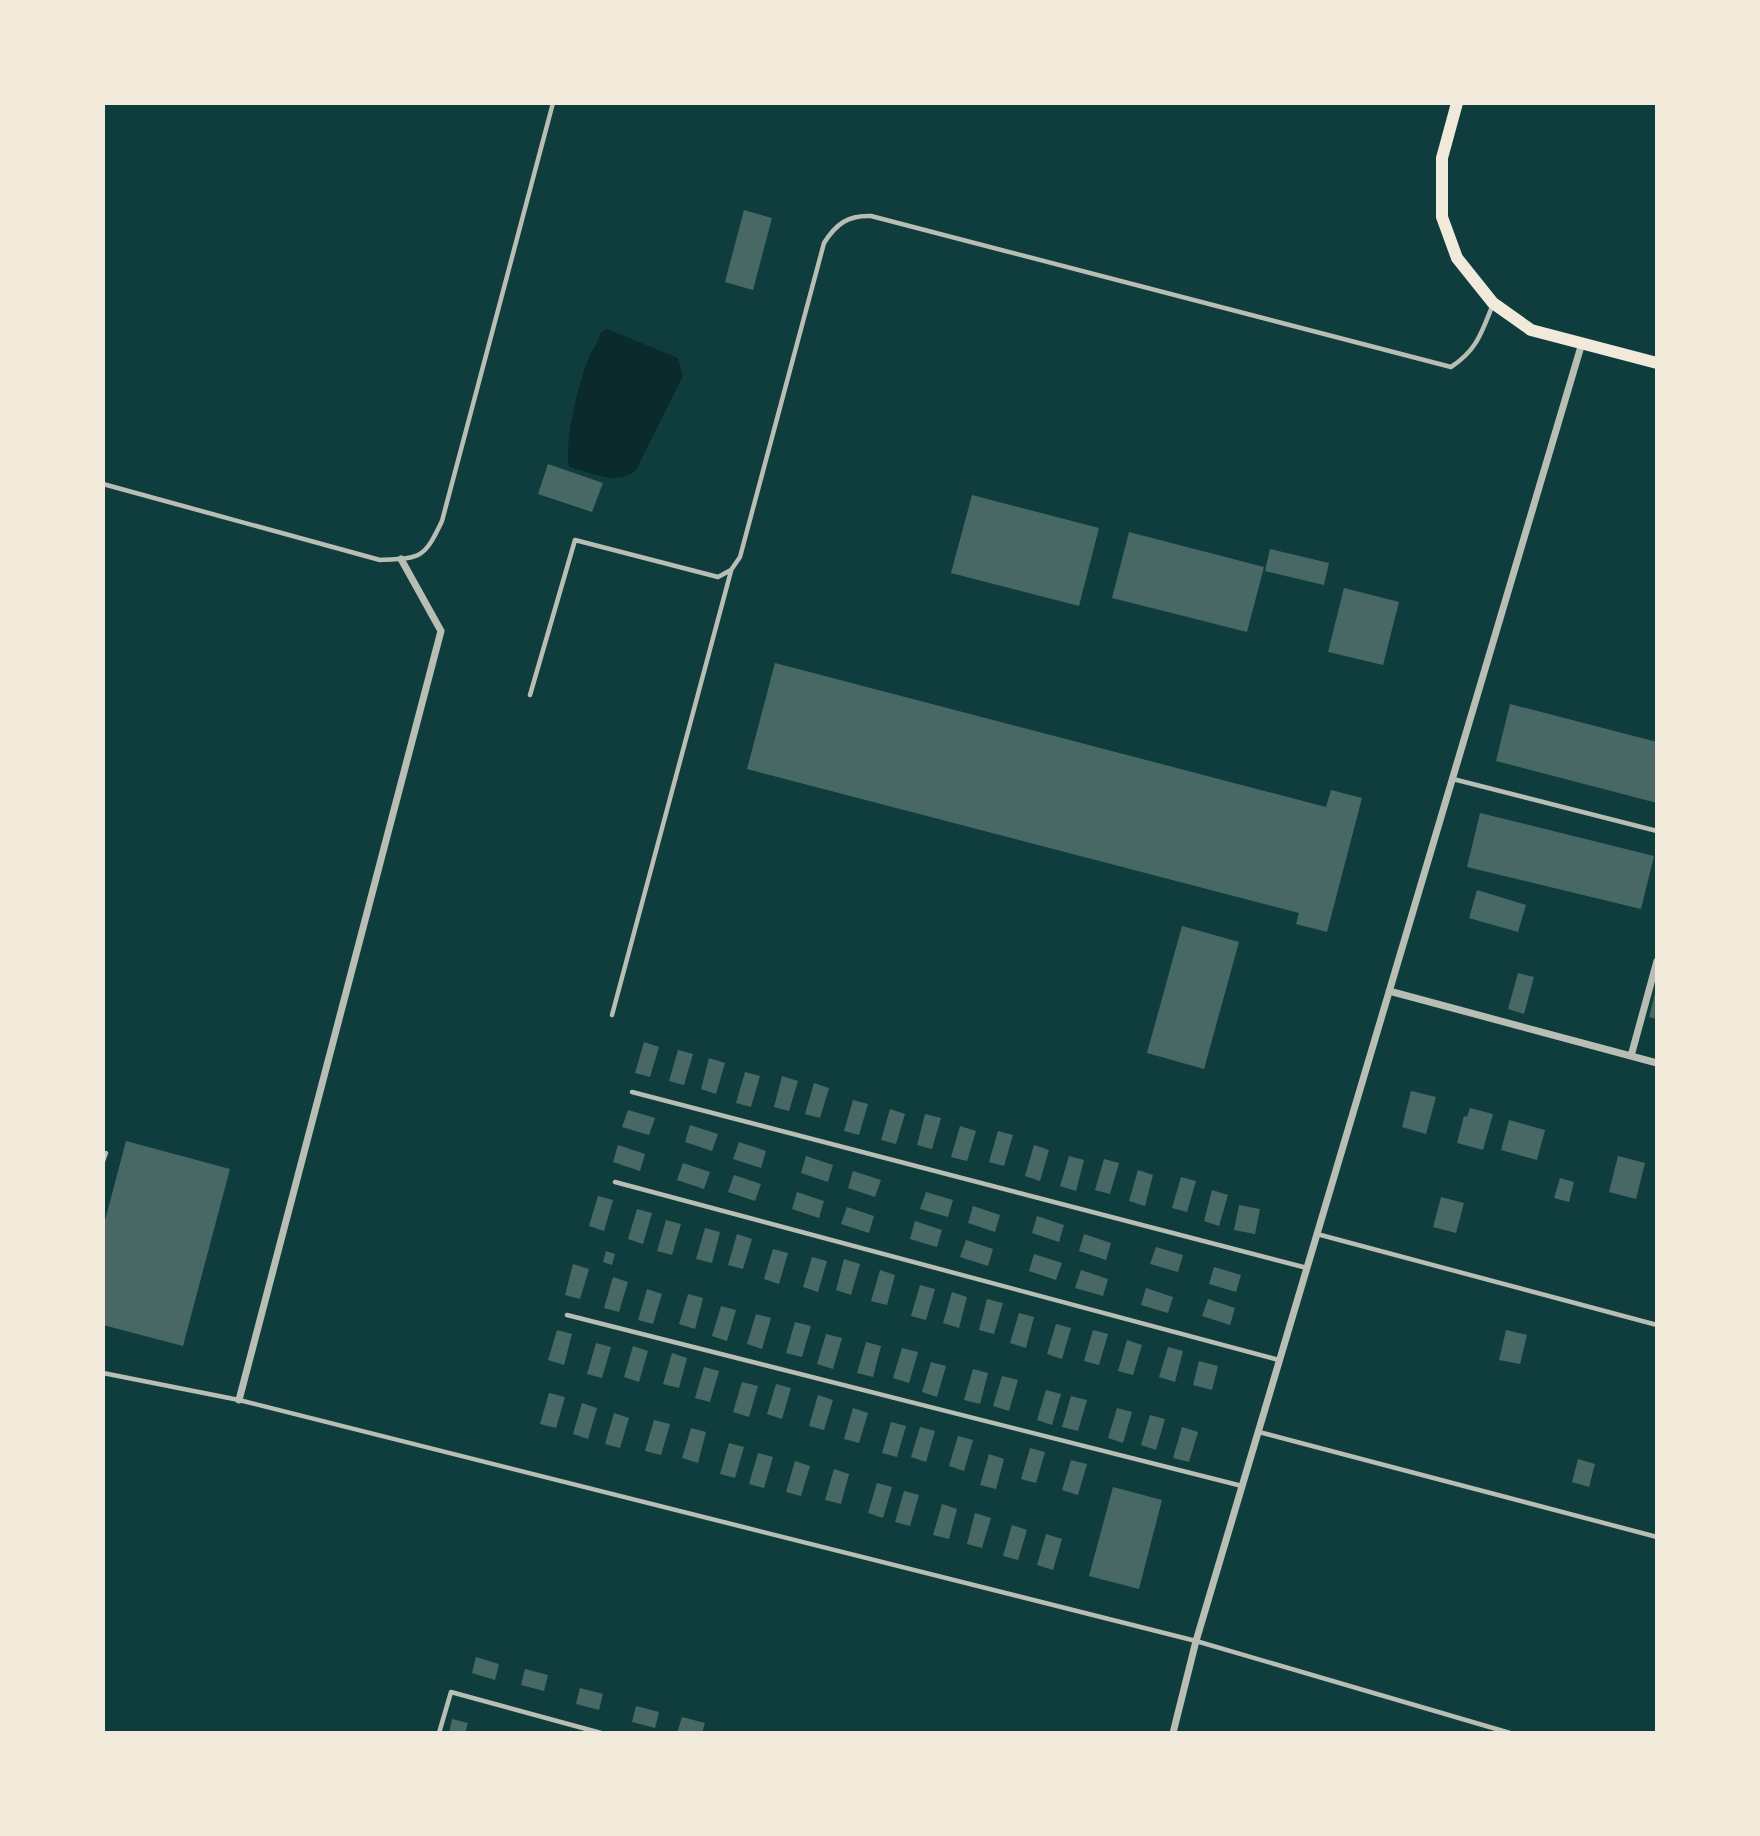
<svg xmlns="http://www.w3.org/2000/svg" width="1760" height="1836" font-family="'Roboto Condensed',sans-serif">
	<rect width="100%" height="100%" fill="#0f3d3e"/>
	<path fill="#0a2a2b" d="M607,329L678,358L683,376L636,470C619,487 590,472 569,467C564,441 578,387 587,362C591,351 597,345 601,332Z"/>
	<path fill="#486865" d="M744,210L772,218L753,290L725,282Z
		M548,464L603,483L592,512L538,494Z
		M972,495L1099,528L1079,606L951,573Z
		M1129,532L1264,567L1247,632L1112,598Z
		M1270,549L1329,563L1324,585L1265,571Z
		M1344,588L1399,602L1383,665L1328,652Z
		M775,663L1326,807L1331,790L1362,798L1327,932L1296,924L1299,913L747,769Z
		M1510,704L1657,742V803L1496,761Z
		M1480,813L1654,856L1641,909L1467,867Z
		M1477,890L1526,905L1518,932L1469,918Z
		M1182,926L1239,942L1204,1069L1147,1053Z
		M1518,973L1534,977L1524,1014L1508,1009Z
		M1656,989H1657V1019L1649,1017Z
		M644,1042L659,1047L650,1077L635,1073Z
		M678,1050L693,1054L684,1085L669,1081Z
		M709,1058L725,1063L716,1094L701,1089Z
		M745,1072L760,1076L751,1107L736,1103Z
		M782,1076L798,1081L789,1111L774,1107Z
		M814,1083L829,1088L820,1118L805,1114Z
		M1411,1091L1436,1097L1426,1134L1402,1127Z
		M853,1100L868,1104L859,1135L844,1131Z
		M1470,1108L1493,1114L1483,1150L1457,1143L1464,1116L1467,1117Z
		M890,1109L905,1114L896,1144L881,1140Z
		M628,1110L655,1118L649,1135L622,1127Z
		M925,1114L941,1118L932,1149L917,1145Z
		M1509,1120L1545,1130L1537,1160L1501,1150Z
		M690,1125L718,1134L712,1151L685,1142Z
		M960,1126L976,1131L967,1161L951,1157Z
		M998,1131L1013,1135L1004,1166L989,1162Z
		M126,1141L230,1169L183,1346L103,1325V1228Z
		M739,1142L766,1151L761,1168L733,1159Z
		M618,1145L645,1154L640,1171L613,1162Z
		M1034,1145L1049,1150L1040,1181L1025,1176Z
		M806,1156L833,1165L828,1182L801,1173Z
		M1069,1156L1084,1160L1076,1191L1060,1186Z
		M1618,1156L1645,1163L1636,1199L1609,1192Z
		M1104,1159L1119,1163L1110,1194L1095,1190Z
		M683,1163L710,1172L704,1189L677,1180Z
		M1138,1170L1153,1175L1145,1206L1129,1201Z
		M853,1171L881,1180L875,1197L848,1188Z
		M734,1175L761,1184L755,1201L728,1192Z
		M1181,1177L1196,1181L1187,1212L1172,1208Z
		M1560,1178L1574,1182L1569,1202L1554,1198Z
		M1212,1190L1228,1195L1219,1226L1204,1221Z
		M797,1192L824,1201L819,1218L792,1209Z
		M926,1192L953,1200L948,1217L920,1209Z
		M598,1196L613,1200L604,1231L589,1226Z
		M1441,1197L1464,1203L1456,1233L1433,1227Z
		M1239,1205L1260,1209L1255,1234L1234,1230Z
		M973,1206L1000,1215L995,1232L968,1223Z
		M847,1207L874,1216L869,1233L841,1224Z
		M637,1209L652,1213L643,1244L628,1239Z
		M1037,1216L1064,1225L1059,1242L1032,1233Z
		M666,1220L681,1224L672,1255L657,1251Z
		M915,1221L942,1230L937,1247L910,1239Z
		M705,1228L720,1232L712,1263L696,1259Z
		M737,1234L752,1239L743,1269L728,1265Z
		M1084,1234L1111,1243L1106,1260L1079,1251Z
		M966,1240L993,1249L988,1266L960,1257Z
		M1156,1247L1183,1255L1178,1272L1150,1264Z
		M773,1249L788,1253L779,1284L764,1279Z
		M606,1251L615,1254L612,1265L603,1262Z
		M1034,1254L1062,1263L1056,1280L1029,1271Z
		M812,1257L827,1261L818,1292L803,1287Z
		M844,1259L860,1264L851,1295L836,1290Z
		M573,1264L589,1269L580,1299L565,1295Z
		M1214,1267L1241,1275L1236,1292L1209,1284Z
		M880,1270L895,1275L887,1305L871,1301Z
		M1081,1270L1108,1279L1103,1296L1075,1288Z
		M613,1277L628,1282L619,1312L604,1308Z
		M920,1285L935,1289L926,1320L911,1316Z
		M1146,1288L1173,1297L1168,1313L1141,1305Z
		M647,1289L662,1294L653,1324L638,1320Z
		M952,1292L967,1297L959,1328L943,1323Z
		M688,1294L703,1298L695,1329L679,1324Z
		M987,1299L1003,1303L994,1334L979,1330Z
		M1208,1299L1235,1308L1230,1325L1202,1316Z
		M721,1306L736,1310L727,1341L712,1336Z
		M1019,1313L1034,1317L1026,1348L1010,1343Z
		M756,1314L771,1318L762,1349L747,1344Z
		M795,1322L811,1326L802,1357L786,1353Z
		M1056,1324L1071,1328L1062,1359L1047,1354Z
		M557,1330L572,1334L564,1365L548,1360Z
		M1093,1330L1108,1334L1099,1365L1084,1361Z
		M1506,1330L1527,1335L1520,1364L1499,1360Z
		M826,1334L842,1338L833,1369L817,1364Z
		M1127,1340L1142,1345L1133,1375L1118,1371Z
		M866,1342L881,1346L873,1377L857,1373Z
		M596,1343L611,1347L602,1378L587,1374Z
		M633,1346L648,1351L639,1382L624,1377Z
		M1168,1347L1183,1351L1175,1382L1159,1377Z
		M902,1348L918,1352L909,1383L893,1378Z
		M672,1353L687,1358L679,1388L663,1384Z
		M1199,1361L1218,1366L1212,1390L1193,1385Z
		M931,1362L946,1366L937,1397L922,1392Z
		M704,1367L719,1371L710,1402L695,1398Z
		M973,1369L988,1373L980,1404L964,1400Z
		M1002,1376L1018,1380L1009,1411L993,1406Z
		M742,1382L758,1386L749,1417L733,1412Z
		M776,1384L791,1388L782,1419L767,1414Z
		M1046,1390L1061,1394L1052,1425L1037,1420Z
		M549,1393L565,1397L556,1428L540,1424Z
		M818,1395L833,1400L824,1430L809,1426Z
		M1071,1396L1087,1400L1078,1431L1062,1427Z
		M582,1403L597,1408L588,1439L573,1434Z
		M853,1408L868,1413L859,1443L844,1439Z
		M1117,1408L1132,1412L1123,1443L1108,1438Z
		M614,1413L629,1418L620,1448L605,1444Z
		M1150,1415L1165,1419L1156,1450L1141,1445Z
		M654,1420L670,1424L661,1455L645,1451Z
		M891,1422L906,1426L897,1457L882,1453Z
		M920,1427L935,1431L926,1462L911,1457Z
		M1182,1427L1198,1432L1189,1462L1173,1458Z
		M691,1428L706,1432L698,1463L682,1458Z
		M958,1436L973,1440L964,1471L949,1466Z
		M729,1443L744,1447L735,1478L720,1474Z
		M1030,1448L1045,1452L1036,1483L1021,1479Z
		M758,1453L773,1457L764,1488L749,1484Z
		M989,1454L1004,1459L996,1489L980,1485Z
		M1578,1459L1595,1464L1589,1487L1572,1482Z
		M1071,1460L1087,1464L1078,1495L1062,1490Z
		M795,1461L810,1466L801,1496L786,1492Z
		M834,1469L849,1474L841,1504L825,1500Z
		M877,1483L892,1487L883,1518L868,1513Z
		M1113,1487L1162,1500L1139,1589L1089,1576Z
		M904,1491L919,1495L910,1526L895,1522Z
		M942,1504L957,1509L949,1539L933,1535Z
		M975,1513L991,1518L982,1548L967,1544Z
		M1012,1525L1027,1530L1018,1560L1003,1556Z
		M1046,1534L1062,1539L1053,1570L1037,1565Z
		M476,1657L499,1664L495,1680L472,1673Z
		M525,1669L548,1675L544,1691L521,1685Z
		M580,1688L603,1694L599,1710L576,1704Z
		M636,1706L659,1712L655,1728L632,1722Z
		M682,1717L705,1723L702,1733H677Z
		M452,1719L468,1723L465,1733H449Z"/>
	<g fill="none" stroke-linecap="round" stroke-linejoin="round">
		<path stroke="#b8beb3" stroke-width="4.5" d="M103,484L380,560C421,558 424,559 442,521L553,103
			M530,695L575,540L718,577L731,570L740,557L824,243C836,224 848,215 871,216L1451,367C1477,350 1482,332 1493,304
			M1453,779L1657,831
			M612,1015L731,571
			M632,1092L1307,1268
			M103,1161L106,1153
			M615,1182L1279,1360
			M1317,1234L1657,1325
			M567,1315L1242,1486
			M103,1373L239,1400L1196,1641L1510,1733
			M1259,1432L1657,1537
			M439,1733L451,1692L601,1733"/>
		<path stroke="#b8beb3" stroke-width="7" d="M1389,991L1657,1063
			M1631,1056L1657,961
			M239,1400L441,631L401,559
			M1173,1733L1196,1641L1582,343"/>
		<path stroke="#f1e9da" stroke-width="12" d="M1457,103L1442,158V217L1457,258L1493,303L1531,330L1657,363"/>
	</g>
	<rect width="1760" height="1836" fill="none" stroke="#f1e9da" stroke-width="210"/>
</svg>
